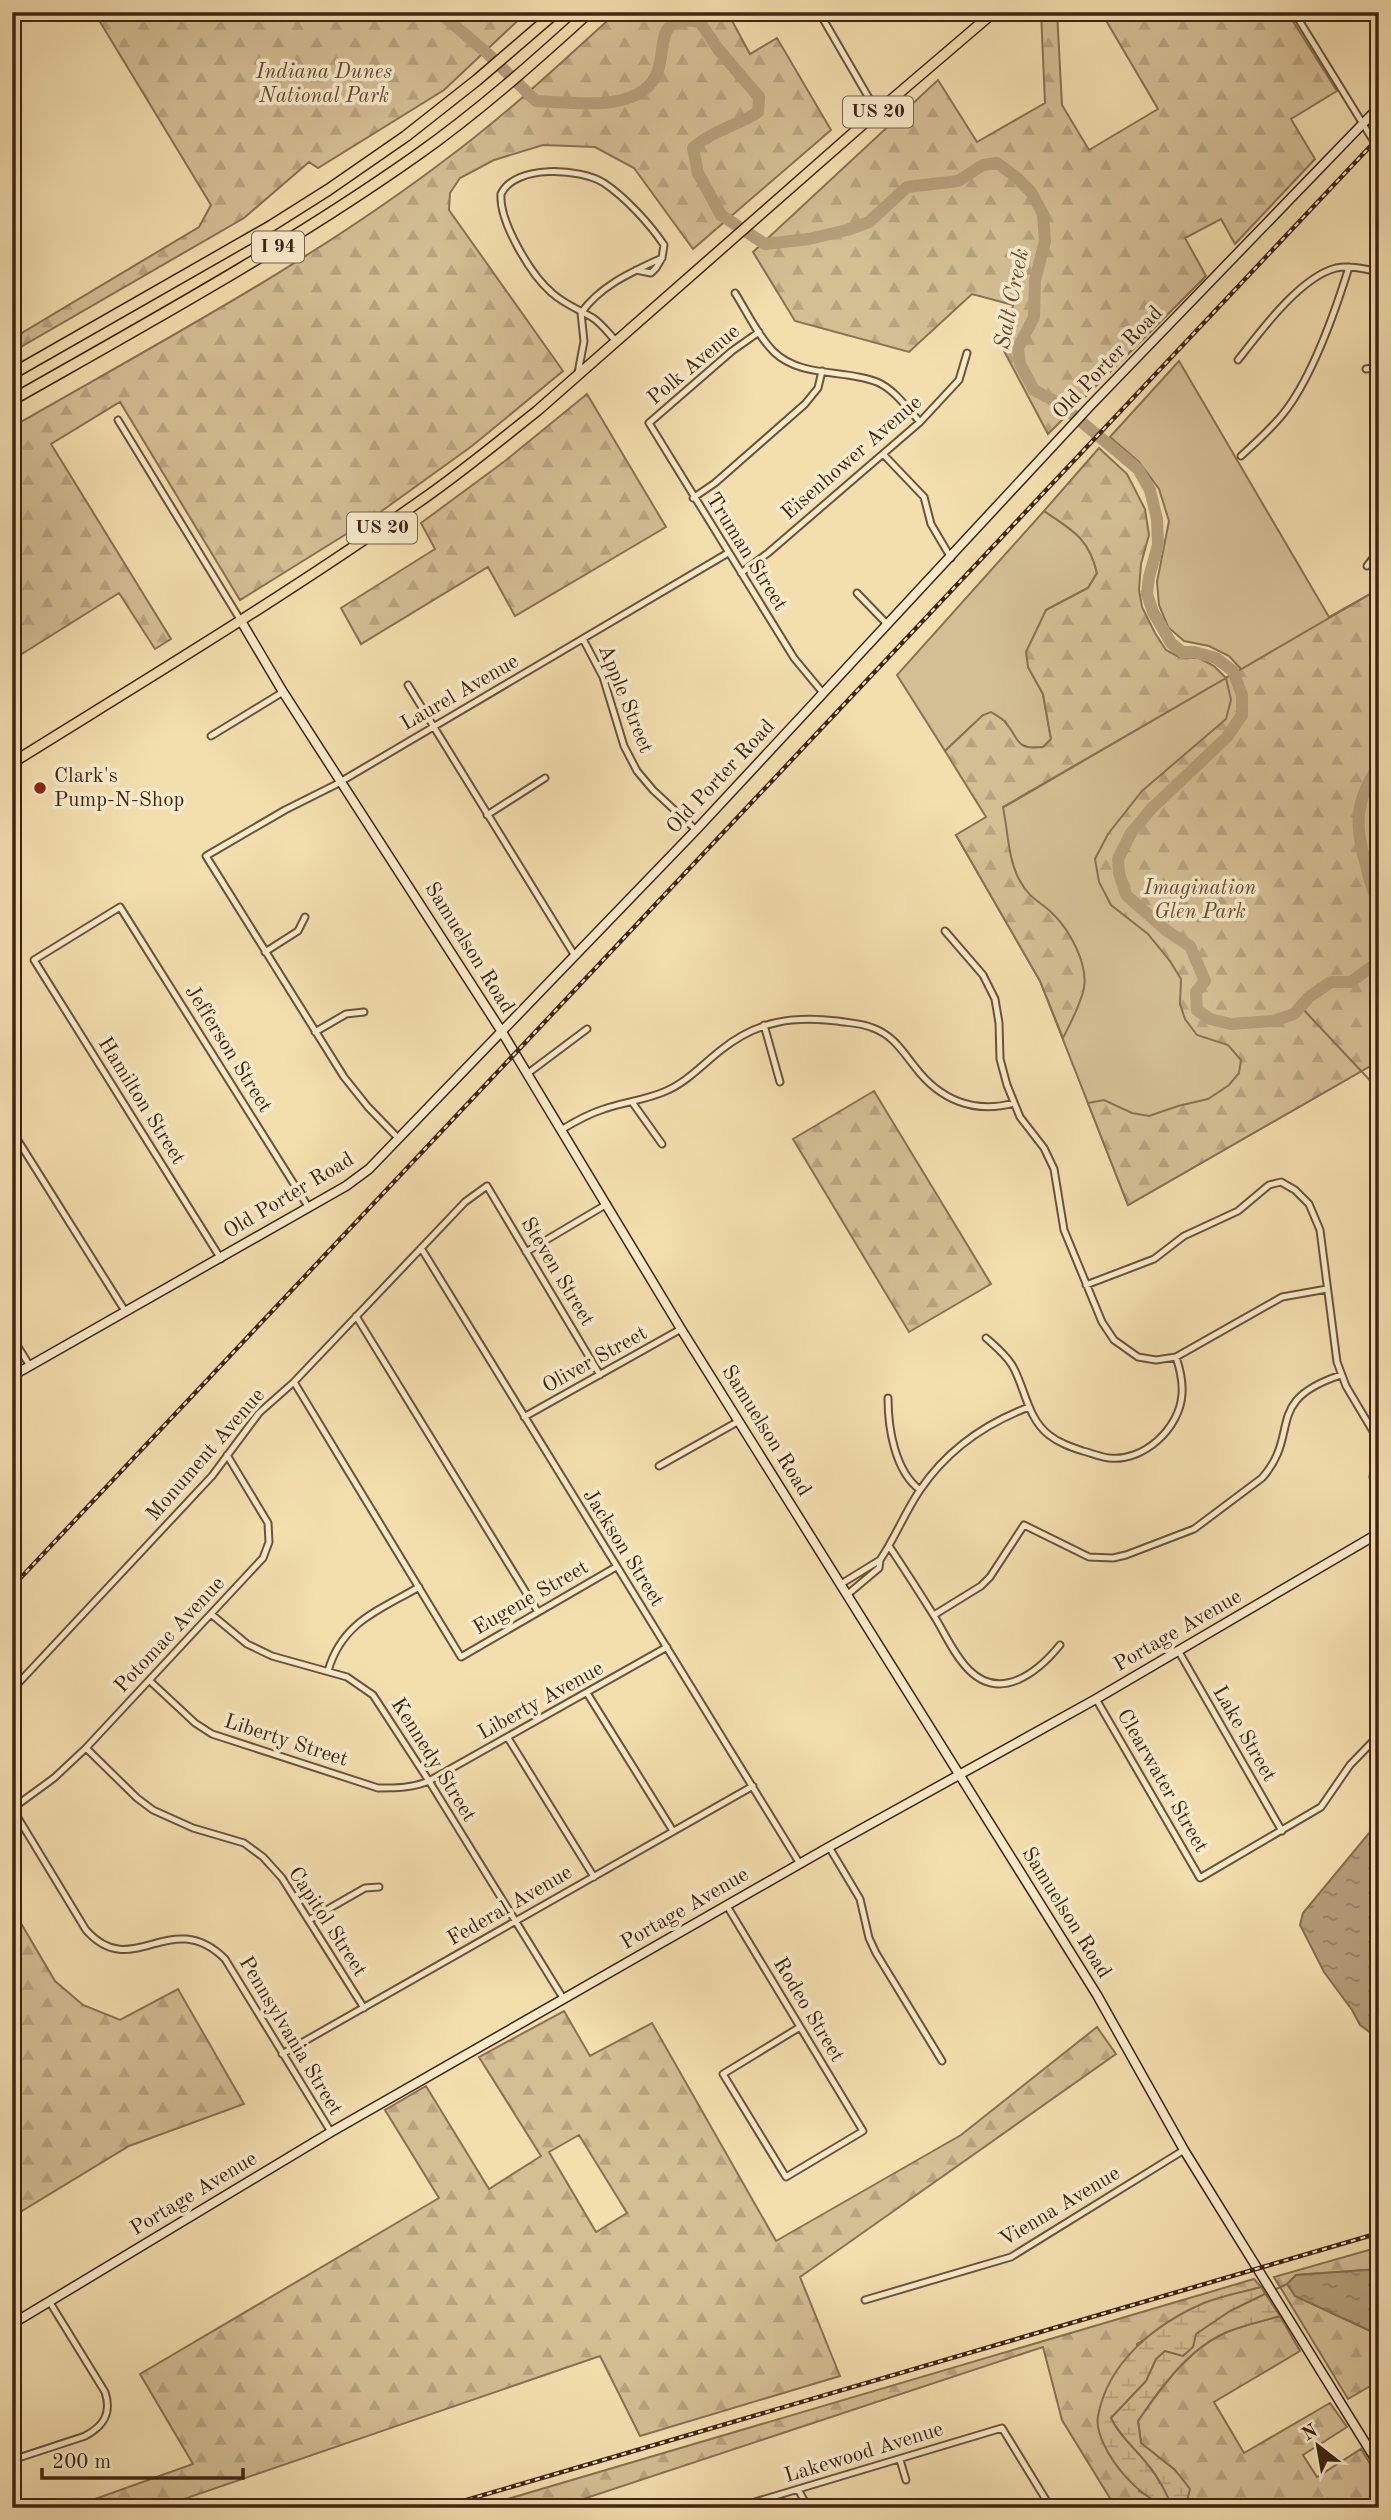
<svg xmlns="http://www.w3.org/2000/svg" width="1391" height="2520" font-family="'Old Standard TT',serif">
	<defs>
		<pattern id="forest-firs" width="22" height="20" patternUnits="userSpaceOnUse" patternTransform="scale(1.75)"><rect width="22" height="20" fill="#d4be94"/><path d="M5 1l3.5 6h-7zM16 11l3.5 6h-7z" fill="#b7a37f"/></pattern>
		<pattern id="wetland-marsh" width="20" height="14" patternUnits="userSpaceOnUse" patternTransform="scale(1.75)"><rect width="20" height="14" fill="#d4be94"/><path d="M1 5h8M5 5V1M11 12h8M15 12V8" fill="none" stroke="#b7a37f"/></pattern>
		<pattern id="water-ripples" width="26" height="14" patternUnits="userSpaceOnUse" patternTransform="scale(1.75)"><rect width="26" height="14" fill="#b59f7a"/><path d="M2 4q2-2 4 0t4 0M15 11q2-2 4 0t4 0" fill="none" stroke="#958163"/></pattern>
	</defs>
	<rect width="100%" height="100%" fill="#f3deae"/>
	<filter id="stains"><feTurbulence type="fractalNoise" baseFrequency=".00286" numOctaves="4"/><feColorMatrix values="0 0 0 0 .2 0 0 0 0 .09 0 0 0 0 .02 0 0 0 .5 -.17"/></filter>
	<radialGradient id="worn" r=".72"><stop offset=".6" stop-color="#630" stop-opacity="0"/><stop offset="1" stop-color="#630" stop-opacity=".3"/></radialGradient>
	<path fill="#d4be94" stroke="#897154" stroke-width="2" d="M1179,361L1329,617L1379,589V1061L1128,1205L1040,981L956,835L1241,669L1229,656L1209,646L1184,641L1168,627L1159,605L1157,582L1169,521L1159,489L1139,462L1110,437Z
		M1044,511C1072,530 1089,538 1097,573L1088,588L1046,610L1028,667L1043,694L1051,739L1043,747C1018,750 1017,741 1005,721L983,715L945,751L897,675Z"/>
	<path fill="url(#forest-firs)" stroke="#897154" stroke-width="2" fill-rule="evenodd" d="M94,12H527L444,90L318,168L309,162L244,218L12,352V336L20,334L199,227L211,205Z
		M617,12H737L730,17L750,54L777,38L831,130L693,249L634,168L595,147L543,145L494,160L460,178L450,193L449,210L563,371L472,446L372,518L240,600L120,402L51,444L171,639L155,649L119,593L17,657L12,650V427C160,342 313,261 449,157C508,113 562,62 617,12Z
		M1041,12H1057L1062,105L1089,150L1158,109L1101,12H1287L1337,91L1291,119L1315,159L1235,244L1221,219L1185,238L1206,276L1048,434L1003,349L1013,305L972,294L909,352L795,321L753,252L938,80L977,142L1045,103Z
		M587,394L666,527L515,616L488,567L361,644L341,608L435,549L421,523L505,461Z
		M1099,448L1127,474L1145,509L1149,535L1141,564L1139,590L1142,607L1155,633L1166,650L1179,657L1199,658L1214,666L1226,678L1379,589V1061L1128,1205L1088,1103L1104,1100L1132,1113L1149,1116L1178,1106L1208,1099L1229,1085L1239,1073L1241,1060L1228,1045L1197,1035L1185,1019L1180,1004L1181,979L1170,961L1148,934L1111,905L1099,882L1095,859L1108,834L1142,791L1226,719L1231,700L1226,678L1003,807C1008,831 1008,860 1020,881C1031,901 1041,901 1054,915C1070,931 1088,964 1084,988C1080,1006 1071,1022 1063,1038L1040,981L956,835L986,817L945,751L983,715L991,712C996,715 1002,718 1005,722C1021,740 1014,750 1043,747L1051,739L1043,694L1028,667L1026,652L1046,610L1088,588L1097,573C1089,538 1072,530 1044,511Z
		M874,1091L991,1284L909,1332L793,1139Z
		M12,1908L55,1981L83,2005L120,2020L178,1989L244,2104L129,2146L12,2217Z
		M564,2011L590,2056L652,2023L776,2241L961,2135L1097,2027L1116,2054L800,2277L840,2376L640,2436L600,2356L158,2508H70L193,2464L140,2374L439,2198L385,2110L426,2086L489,2189L541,2156L479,2057ZM579,2135L627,2213L596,2232L549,2152Z
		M1379,2247V2269L1296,2275L1295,2296L1379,2335V2381L1348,2399L1274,2277Z
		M1254,2279L1261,2287L1204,2303L1137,2344L1139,2491L1168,2508H1116L1062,2420L1043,2347L556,2508H477Z
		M1280,2316L1300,2351L1214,2402L1244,2453L1330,2403L1347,2427L1303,2455L1317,2477L1361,2449L1379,2478V2508H1180L1186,2505L1175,2470L1141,2443L1138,2421C1161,2388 1189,2348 1227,2332C1243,2325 1263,2321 1280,2316Z"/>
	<path fill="url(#wetland-marsh)" stroke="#897154" stroke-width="2" d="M1261,2287L1280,2316C1263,2321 1244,2325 1227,2332C1189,2348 1160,2388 1138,2421L1141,2443L1175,2470L1190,2489L1186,2505C1152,2520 1092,2448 1098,2416C1108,2362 1155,2324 1204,2303C1222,2296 1243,2292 1261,2287Z"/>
	<path fill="url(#water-ripples)" stroke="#856e51" stroke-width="2" d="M1379,1821V2039L1360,2025L1352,2010L1324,1972L1300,1925L1303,1913Z
		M1379,2269V2335L1295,2296L1287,2284L1296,2275Z"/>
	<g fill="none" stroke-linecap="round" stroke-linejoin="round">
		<path stroke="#856e51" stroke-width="2" d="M1301,1007L1379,1090
			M1274,2290L1287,2284
			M1173,2508C1166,2493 1159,2478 1148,2465C1135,2448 1120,2437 1111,2418L1146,2381L1156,2359L1165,2351L1183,2356L1193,2347L1196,2334L1230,2311L1269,2292"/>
		<path stroke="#b59f7a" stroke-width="12" d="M439,12L488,54L536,101C567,102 618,110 644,90C678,65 642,12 700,22L718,49L759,97L758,112C737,126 713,130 693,148L698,173L721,215L765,244L809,239L847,230L869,222L907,187L958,181L983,165L997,163L1016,177L1031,192L1043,214L1045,241L1035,280L1034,317L1018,348L1020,364L1034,390L1060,404L1138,469L1150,490L1157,519L1158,545L1149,577L1147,594L1153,612L1171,643L1182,652H1194L1216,658L1233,671L1242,695V715L1227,737L1151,809L1131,833L1118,859L1119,873L1126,895L1167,931L1190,946L1205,981L1196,992L1197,1010L1210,1019L1231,1024L1273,1021L1294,1014L1309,997L1331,982H1351L1375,964L1379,954
			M1379,766C1356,799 1354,823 1365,861C1369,876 1371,890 1379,904"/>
		<defs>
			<path id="street" d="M819,12L877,112
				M1294,12L1379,150
				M636,270L651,273L656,268L662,258
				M735,293C747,312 758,336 774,352C801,378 844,369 877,382C894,389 907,408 920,422
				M759,332L732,351L649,423L794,658L823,693
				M1238,360C1260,332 1300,277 1336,268C1350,265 1365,269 1379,272
				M1366,369L1379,367
				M578,373L584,341L581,313C601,285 632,272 662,258L664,245C650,224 625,197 604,183C580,168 515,164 501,194C499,222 531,275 552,293C564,304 580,310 593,318C602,324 609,334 616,341
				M118,420L241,621
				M883,454L924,497L931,524L951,558
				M1241,456C1255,443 1271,429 1283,414C1312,378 1335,312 1349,267
				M693,498L715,483L805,404L818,388L822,371
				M1367,566L1379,550
				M741,573L768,553L920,422L959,380L967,353
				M857,593L887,624
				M583,639L603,677L624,746L637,771L653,790L696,830
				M408,685L575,956
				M211,736L283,692
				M487,815L545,778
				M945,931L983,975L995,999L999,1023L1000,1059L1007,1085L1020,1117L1044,1148L1054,1169L1064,1230L1102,1322L1114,1340L1138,1357L1156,1360L1176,1357L1282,1297L1327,1289
				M265,952L298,931L305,917
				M764,1025L780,1082
				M315,1032L346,1014L364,1012
				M527,1074L587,1029
				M632,1102L662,1144
				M561,1130C574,1122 588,1114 604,1109C624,1102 646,1100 666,1091C687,1082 703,1064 721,1050C757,1021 792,1016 837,1021C849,1023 862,1023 873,1028C893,1035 903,1052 915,1067C940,1100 974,1114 1014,1103
				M12,1131L125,1311
				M398,1138L368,1107L344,1077L206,856L285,810L335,785L728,553
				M421,1248L800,1864
				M526,1252L607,1204
				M221,1259L34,960L120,907L309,1208
				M1086,1285L1154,1259L1184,1236L1238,1211L1269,1185L1281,1182L1295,1190L1309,1204L1320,1230L1337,1362L1346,1386L1374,1433L1377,1452L1373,1477L1379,1502
				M356,1316L538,1612
				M12,1337L30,1366
				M986,1338C995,1346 1005,1354 1012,1365C1025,1387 1027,1418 1049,1435C1059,1443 1071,1447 1083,1451C1091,1453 1100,1457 1109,1458C1144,1462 1180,1428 1182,1394C1183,1381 1180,1369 1176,1357
				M294,1382L461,1657L616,1567
				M888,1398C888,1429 895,1471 920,1490
				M524,1417L681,1329
				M659,1466L739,1421
				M889,1546C905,1570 921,1595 936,1619C946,1636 955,1656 969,1670C1001,1702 1038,1672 1060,1645
				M841,1584L880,1560
				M848,1594L879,1568L880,1560C895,1538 905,1512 920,1490C947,1450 984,1424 1029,1407
				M211,1614L247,1644L272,1656L347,1677L373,1695L429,1781L563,1998
				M934,1615L981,1586L990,1577L1024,1525L1089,1557L1113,1558L1126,1555L1194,1529L1262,1478C1302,1433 1262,1401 1341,1375
				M1179,1652L1282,1831
				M328,1671C342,1622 378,1611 419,1587
				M150,1681L195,1723L212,1734L378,1788C396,1788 413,1788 429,1781L667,1647
				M12,1690L212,1476L259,1413L294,1382L465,1202L487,1186L600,1375
				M587,1693L673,1831
				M1096,1699L1200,1878L1321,1807L1350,1765L1379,1735
				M508,1738L594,1877
				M86,1748L137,1798L153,1810L193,1828L244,1843L263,1857L282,1878L364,2008
				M12,1808L86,1930C133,1983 170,1905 225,1959L331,2132
				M13,1808L54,1778L86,1748L263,1558L269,1542L268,1523L227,1455
				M829,1847L860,1899L869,1938L876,1953L942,2061
				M727,1906L863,2131L786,2177L723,2074L800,2027
				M309,1920L365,1888L379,1887
				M282,2054L753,1786
				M865,2300L1011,2257L1184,2150
				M12,2460L85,2436C104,2426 112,2413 105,2392L49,2301
				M900,2460L906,2480
				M798,2489L808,2508
				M735,2508L1002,2428L1051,2508"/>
			<path id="secondary" d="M241,621L283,692L502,1032L681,1329L1097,1995L1184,2150L1379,2465
				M12,1376L346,1186L369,1169L696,830L1090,406L1379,107
				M12,2324L331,2132L829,1847L1096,1699L1379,1533"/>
			<path id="primary" d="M12,763C150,677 290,593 423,499C462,472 499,441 537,411L877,112L994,12"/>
			<path id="highway" d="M12,374L271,226L328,190L406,136L477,80L556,12
				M12,400C149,322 288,246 417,155C478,112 534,62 589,12"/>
		</defs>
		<use href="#street" stroke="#6b523a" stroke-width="9"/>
		<use href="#secondary" stroke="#3e2414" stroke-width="11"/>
		<use href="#primary" stroke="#3e2414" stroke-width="12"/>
		<use href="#highway" stroke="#3e2414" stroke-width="13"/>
		<use href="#street" stroke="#f7eaca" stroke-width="5"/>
		<use href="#secondary" stroke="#f7eaca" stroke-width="8"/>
		<use href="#primary" stroke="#f3deae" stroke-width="9"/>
		<use href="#highway" stroke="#f3deae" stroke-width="10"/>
		<defs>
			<path id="rail" d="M12,1587L1379,137
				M439,2508L1379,2233"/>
		</defs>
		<use href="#rail" stroke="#3e2414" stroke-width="4.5"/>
		<use href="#rail" stroke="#f7eaca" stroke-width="2" stroke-dasharray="5" stroke-linecap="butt"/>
	</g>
	<circle fill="#8f2418" stroke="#f7eaca" stroke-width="2.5" cx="40" cy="788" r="7"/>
	<g text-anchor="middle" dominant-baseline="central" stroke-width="7" stroke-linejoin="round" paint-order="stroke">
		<g fill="#f7eaca" stroke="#765f4b" stroke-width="2">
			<rect x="843" y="96.5" width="70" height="31" rx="5"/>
			<rect x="252" y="231.5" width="52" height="31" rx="5"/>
			<rect x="347" y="512.5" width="70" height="31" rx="5"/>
		</g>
		<g font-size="19" font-weight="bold" fill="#3e2414">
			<text x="878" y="112">US 20</text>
			<text x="278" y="247">I 94</text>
			<text x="382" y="528">US 20</text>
		</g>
		<g font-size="21" font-style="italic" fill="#644a34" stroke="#f7eaca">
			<text x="324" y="72">Indiana Dunes<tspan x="324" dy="24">National Park</tspan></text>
			<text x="1200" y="888">Imagination<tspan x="1200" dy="24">Glen Park</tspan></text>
		</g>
		<g font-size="21" fill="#3e2414" stroke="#f7eaca">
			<text transform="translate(1108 363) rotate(-46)">Old Porter Road</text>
			<text transform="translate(694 365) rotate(-40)">Polk Avenue</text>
			<text transform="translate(852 458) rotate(-41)">Eisenhower Avenue</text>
			<text transform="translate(746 552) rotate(58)">Truman Street</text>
			<text transform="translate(460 693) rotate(-30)">Laurel Avenue</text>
			<text transform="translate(625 699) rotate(68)">Apple Street</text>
			<text transform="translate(721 777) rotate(-47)">Old Porter Road</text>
			<text transform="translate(469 948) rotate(58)">Samuelson Road</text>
			<text transform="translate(228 1049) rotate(58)">Jefferson Street</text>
			<text transform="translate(141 1101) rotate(58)">Hamilton Street</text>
			<text transform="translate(289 1196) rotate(-31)">Old Porter Road</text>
			<text transform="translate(557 1272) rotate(59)">Steven Street</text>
			<text transform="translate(595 1360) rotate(-29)">Oliver Street</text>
			<text transform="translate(766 1431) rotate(58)">Samuelson Road</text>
			<text transform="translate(206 1455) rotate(-49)">Monument Avenue</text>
			<text transform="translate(623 1548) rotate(58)">Jackson Street</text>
			<text transform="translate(531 1598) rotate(-30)">Eugene Street</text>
			<text transform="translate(1178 1631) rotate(-30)">Portage Avenue</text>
			<text transform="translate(170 1635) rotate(-47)">Potomac Avenue</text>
			<text transform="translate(541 1701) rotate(-29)">Liberty Avenue</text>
			<text transform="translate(1244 1734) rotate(60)">Lake Street</text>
			<text transform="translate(286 1741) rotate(18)">Liberty Street</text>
			<text transform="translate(433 1760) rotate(58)">Kennedy Street</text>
			<text transform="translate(1162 1781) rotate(60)">Clearwater Street</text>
			<text transform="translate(510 1906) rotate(-30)">Federal Avenue</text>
			<text transform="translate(685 1909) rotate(-30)">Portage Avenue</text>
			<text transform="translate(1066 1913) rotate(58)">Samuelson Road</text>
			<text transform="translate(327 1922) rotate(57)">Capitol Street</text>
			<text transform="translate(808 2010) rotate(59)">Rodeo Street</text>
			<text transform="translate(290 2036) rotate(59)">Pennsylvania Street</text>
			<text transform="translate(194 2194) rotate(-31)">Portage Avenue</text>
			<text transform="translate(1060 2207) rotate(-31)">Vienna Avenue</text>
			<text transform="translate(864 2453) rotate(-17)">Lakewood Avenue</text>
		</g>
		<g font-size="21" fill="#3e2414" stroke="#f7eaca" text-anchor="start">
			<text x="54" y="776">Clark's<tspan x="54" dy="24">Pump-N-Shop</tspan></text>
		</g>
		<g font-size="23" font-style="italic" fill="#624933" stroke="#f7eaca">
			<text transform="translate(1012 299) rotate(-79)">Salt Creek</text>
		</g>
	</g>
	<rect width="1391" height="2520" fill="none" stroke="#f3deae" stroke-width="42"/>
	<rect x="14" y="14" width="1363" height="2492" fill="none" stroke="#3e2414" stroke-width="3.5"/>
	<rect x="21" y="21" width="1349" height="2478" fill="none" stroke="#3e2414" stroke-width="2"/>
	<g transform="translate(1318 2446) rotate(329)" stroke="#f7eaca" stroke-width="5" paint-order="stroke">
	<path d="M0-5L12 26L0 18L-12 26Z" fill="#3e2414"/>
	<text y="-10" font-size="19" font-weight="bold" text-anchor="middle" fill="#3e2414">N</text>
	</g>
	<path d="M42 2468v10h201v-10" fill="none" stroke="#3e2414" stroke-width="3.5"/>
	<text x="52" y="2468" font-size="21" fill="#3e2414" stroke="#f7eaca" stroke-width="5" paint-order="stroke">200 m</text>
	<rect width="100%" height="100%" filter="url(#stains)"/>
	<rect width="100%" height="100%" fill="url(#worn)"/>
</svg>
